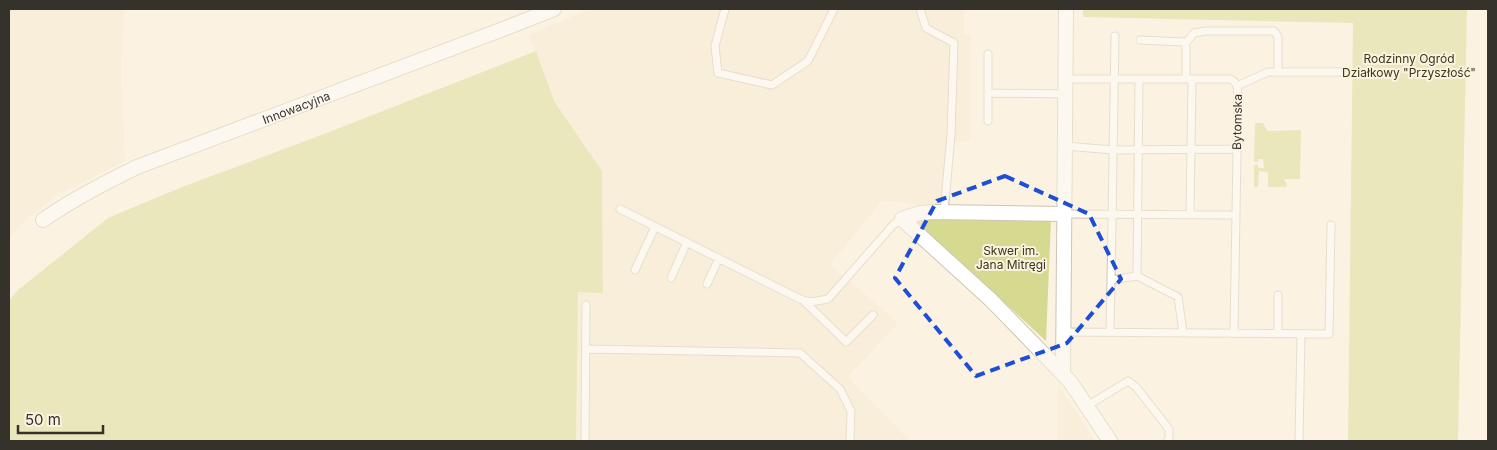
<svg xmlns="http://www.w3.org/2000/svg" width="1497" height="450" font-family="Inter,sans-serif">
	<rect width="100%" height="100%" fill="#fbf2e1"/>
	<path fill="#f4e9d0" d="M9,9H124L121,71L125,161L58,195L28,218L9,237Z
		M590,9H964V34H971V141H954L949,207L882,201L830,264L898,323L848,377L910,441H576L578,292H603L602,171L554,101L529,35Z
		M1058,384L1095,441H1057Z"/>
	<path fill="#d5da90" d="M1083,9H1467L1458,441H1348L1353,23L1083,17Z
		M536,51L554,101L602,171L603,293L578,292L576,441H9V300L18,290L108,218L182,187L324,134Z
		M1255,123H1263L1267,131L1301,130L1300,179H1284L1287,185L1286,187H1268V172L1259,171L1258,187H1254V165H1258V168H1264L1263,159H1258V162H1254Z
		M929,219H1051L1046,341L917,222Z"/>
	<g fill="none" stroke-linecap="round" stroke-linejoin="round">
		<defs>
			<path id="lane" d="M725,9L715,46L718,73L772,85L808,61L834,9
				M920,9L926,28L954,43L951,135L944,212
				M1140,40L1183,42L1186,46V79
				M1185,44L1194,33L1206,31H1274L1278,37V72
				M1066,79H1230C1237,82 1237,86 1238,94L1234,333
				M1237,86L1268,72H1341
				M988,93L1066,94
				M988,121V54
				M1066,146L1113,150L1237,149
				M620,209L802,300L811,302L828,299L893,225L902,219
				M1065,214L1236,215
				M1190,215L1192,79
				M635,270L655,227
				M1137,276L1178,297L1183,332
				M671,278L687,242
				M1111,280L1115,36
				M707,284L719,258
				M803,300L846,342L873,315
				M1062,332L1329,334L1331,225
				M1110,332L1111,280L1137,276L1139,79
				M1278,334V295
				M586,349L800,353L840,389L851,411L850,441
				M1087,406L1128,381L1136,387L1169,429V439L1167,441
				M585,441L586,305
				M1299,441L1301,334"/>
			<g id="street">
				<path d="M1065,214L935,212L920,213L902,219L991,300L1063,374L1071,383L1110,441"/>
				<path id="s1" d="M43,220C73,199 104,183 137,167L506,28L554,9"/>
				<path d="M1063,374C1063,252 1066,131 1066,9"/>
			</g>
		</defs>
		<use href="#lane" stroke="#cdc5b4" stroke-width="9"/>
		<use href="#street" stroke="#cdc5b4" stroke-width="16"/>
		<use href="#lane" stroke="#fff" stroke-width="7"/>
		<use href="#street" stroke="#fff" stroke-width="14"/>
	</g>
	<path d="M0 0H1497V450H0ZM1005,176L1089,214L1121,279L1067,343L976,376L895,278L937,201Z" fill="#fbf2e1" fill-opacity=".55" fill-rule="evenodd"/>
	<path fill="none" stroke="#1d4ed8" stroke-width="4" stroke-dasharray="10 6" stroke-linejoin="round" d="M1005,176L1089,214L1121,279L1067,343L976,376L895,278L937,201Z"/>
	<g text-anchor="middle" dominant-baseline="central" stroke-width="4" stroke-linejoin="round" paint-order="stroke">
		<g font-size="12" fill="#373815" stroke="#fbf2e1">
			<text x="1409" y="58">Rodzinny Ogród<tspan x="1409" dy="14">Działkowy "Przyszłość"</tspan></text>
			<text x="1011" y="250">Skwer im.<tspan x="1011" dy="14">Jana Mitręgi</tspan></text>
		</g>
		<g font-size="12" fill="#35322b" stroke="#fbf2e1">
			<text stroke="none"><textPath href="#s1" startOffset="278">Innowacyjna</textPath></text>
			<text transform="translate(1237 122) rotate(-89)">Bytomska</text>
		</g>
	</g>
	<rect width="1497" height="450" fill="none" stroke="#35322b" stroke-width="20"/>
	<path d="M18 425v8h85v-8" fill="none" stroke="#35322b" stroke-width="2.5"/>
	<text x="25" y="425" font-size="15" fill="#35322b" stroke="#fbf2e1" stroke-width="4" paint-order="stroke">50 m</text>
</svg>
